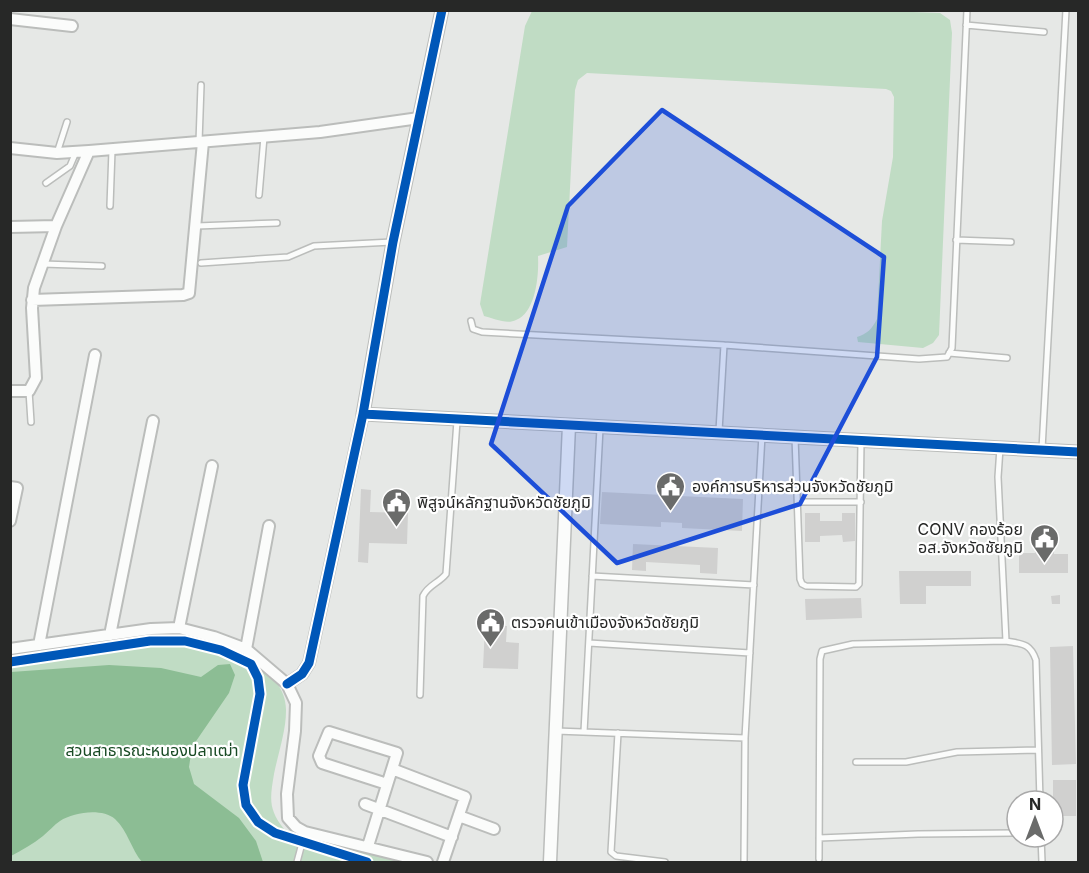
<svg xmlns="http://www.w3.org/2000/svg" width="1089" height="873" font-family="Inter,'Noto Sans Thai',sans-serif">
	<rect width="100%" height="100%" fill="#e6e8e6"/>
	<path fill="#c0dcc4" d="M886,11L940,13L950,20L952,33L939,335L933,343L923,348L858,342L857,337C867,334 872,329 877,319L882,221L893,157L894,97L891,91L886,89L587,73L578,80L575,90L567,247L538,256C539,275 536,312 516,320C507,325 493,318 484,316L480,304L525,26L532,11Z
		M184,636C195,639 208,641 219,644C248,652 287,678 286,711C286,731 278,754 274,774C270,798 268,809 284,829L403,862H11L10,657L149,637Z"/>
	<path fill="#8cbd94" d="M230,664L235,675L229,693L192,747L189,767L194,784L239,818L256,841L263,862H142C131,849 128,831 115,819C102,808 74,812 60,821C54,825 49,831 43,836C33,844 22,850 11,856V672L109,665L161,668L201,677L218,665Z"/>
	<path fill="#d0d0cf" d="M665,484L680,485V496L743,499L742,531L682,528V523L661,522V527L600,524L602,492L664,495Z
		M361,489L371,490L370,512L408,513L407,544L369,543L368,563L358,562Z
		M805,513H820V521H842V513H855V541L843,542L842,535L820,536V542H805Z
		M633,544L718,548L717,574L700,573V565L646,562V571L632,570Z
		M1035,544H1054V554H1068V573H1019V553H1035Z
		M899,571H971V586H926V604H900Z
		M1060,595V604H1052L1051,596Z
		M861,598L862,618L806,620L805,599Z
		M485,625L507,626L506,642L519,643L518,669L483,668Z
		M1073,646L1076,764L1052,765L1050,647Z
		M1053,780H1076V816H1053Z"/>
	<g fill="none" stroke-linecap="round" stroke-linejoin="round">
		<defs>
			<path id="service" d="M966,25L1044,32
				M199,142L201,85
				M57,153L67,122
				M46,183L70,166L76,152
				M259,195L264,137
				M110,206L112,150
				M197,226L277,223
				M956,240L1011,242
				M201,263L288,257L314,246L392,242
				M43,264L102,266
				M471,321L473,329L482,332L724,345L919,359L947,357L952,348L967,10
				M949,353L1007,358
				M29,391L31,422
				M719,431L724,345
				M795,437L800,579L802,584L806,586L856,587L859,584L861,441
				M1000,448L998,477L1006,641C1022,644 1030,643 1036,660L1040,801
				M1042,449L1066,10
				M798,502H861
				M592,576L754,585
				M589,643L750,653
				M420,695L423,596C428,585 439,583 446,574L457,421
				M556,731L745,738L762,435
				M584,732L600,428
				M618,733L611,852L616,856L665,862
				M856,762H906L957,752L1038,750
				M1041,837L1042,862
				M819,838L918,834L1014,833
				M819,859L820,659L822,651L853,644L1006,641
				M297,862L305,832
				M744,862L745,738"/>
			<path id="minor" d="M10,19L72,26
				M10,148L57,153L89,151L320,132L419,118
				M10,227L56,226
				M32,300L183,295L189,293L203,142
				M10,391H29L36,378L32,308L34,288L56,226L89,151
				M10,487L17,488L10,521
				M179,628L212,466
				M110,635L153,421
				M39,645L95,355
				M10,649L151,629L179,628L214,637L246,649L287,684L296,703L295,731L287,794L288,818L296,827L305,832L427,862
				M246,649L269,526
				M287,684L302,674L309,663L363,414
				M392,769L465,797L443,862
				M365,804L452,837
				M459,816L494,829
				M368,846L397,753L329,732L319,756L322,763L387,784"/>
			<path id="tertiary" d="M442,10L393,242L363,414L1078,452
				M550,862L569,425"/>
		</defs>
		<use href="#service" stroke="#bbbdbb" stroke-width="8"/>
		<use href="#minor" stroke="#bbbdbb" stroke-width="14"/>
		<use href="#tertiary" stroke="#bbbdbb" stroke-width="15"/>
		<use href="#service" stroke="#fbfcfb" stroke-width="5"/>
		<use href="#minor" stroke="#fbfcfb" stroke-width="10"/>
		<use href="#tertiary" stroke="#fbfcfb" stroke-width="12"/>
		<defs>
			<path id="cycleway" d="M363,414L1078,452
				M10,662L150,641H185L221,650L251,664L258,678L260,694L243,785L246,805L258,822L275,833L367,862
				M287,684L302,674L309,663L363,414L393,242L442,10"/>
		</defs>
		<use href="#cycleway" stroke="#fff" stroke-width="13"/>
		<use href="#cycleway" stroke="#0057b8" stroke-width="9"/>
	</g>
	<path fill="#1d4ed8" fill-opacity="0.2" stroke="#1d4ed8" stroke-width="4.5" stroke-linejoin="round" d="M662,110L884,257L877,357L800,504L617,563L491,444L568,206Z"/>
	<defs>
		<symbol id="civic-pin" viewBox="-11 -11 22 30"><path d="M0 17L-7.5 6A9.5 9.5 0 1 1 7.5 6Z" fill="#6a6b6a" stroke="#fff"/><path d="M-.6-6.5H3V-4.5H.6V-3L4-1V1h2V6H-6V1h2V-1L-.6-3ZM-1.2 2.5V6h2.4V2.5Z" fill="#fff"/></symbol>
	</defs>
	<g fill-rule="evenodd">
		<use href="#civic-pin" x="654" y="470" width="33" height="45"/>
		<use href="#civic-pin" x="380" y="486" width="33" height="45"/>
		<use href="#civic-pin" x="1028" y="522" width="33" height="45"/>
		<use href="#civic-pin" x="474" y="606" width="33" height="45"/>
	</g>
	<g text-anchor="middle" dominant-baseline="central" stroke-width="4.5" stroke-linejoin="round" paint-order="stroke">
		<g font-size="16" fill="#272827" stroke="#fff" text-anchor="start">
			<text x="692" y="486">องค์การบริหารส่วนจังหวัดชัยภูมิ</text>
			<text x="417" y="502">พิสูจน์หลักฐานจังหวัดชัยภูมิ</text>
			<text x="1023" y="529" text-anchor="end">CONV กองร้อย<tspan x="1023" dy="18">อส.จังหวัดชัยภูมิ</tspan></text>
			<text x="511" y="622">ตรวจคนเข้าเมืองจังหวัดชัยภูมิ</text>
		</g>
		<g font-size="16" fill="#184a24" stroke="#fff">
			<text x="152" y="750">สวนสาธารณะหนองปลาเฒ่า</text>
		</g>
	</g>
	<rect width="1089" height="873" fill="none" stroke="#272827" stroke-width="24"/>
	<g transform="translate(1035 819)"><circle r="28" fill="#ffffff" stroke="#a9a9a9" stroke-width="1.5"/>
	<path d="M0-4.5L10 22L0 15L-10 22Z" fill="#6a6b6a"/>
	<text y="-9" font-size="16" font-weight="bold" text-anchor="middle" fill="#272827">N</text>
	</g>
</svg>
